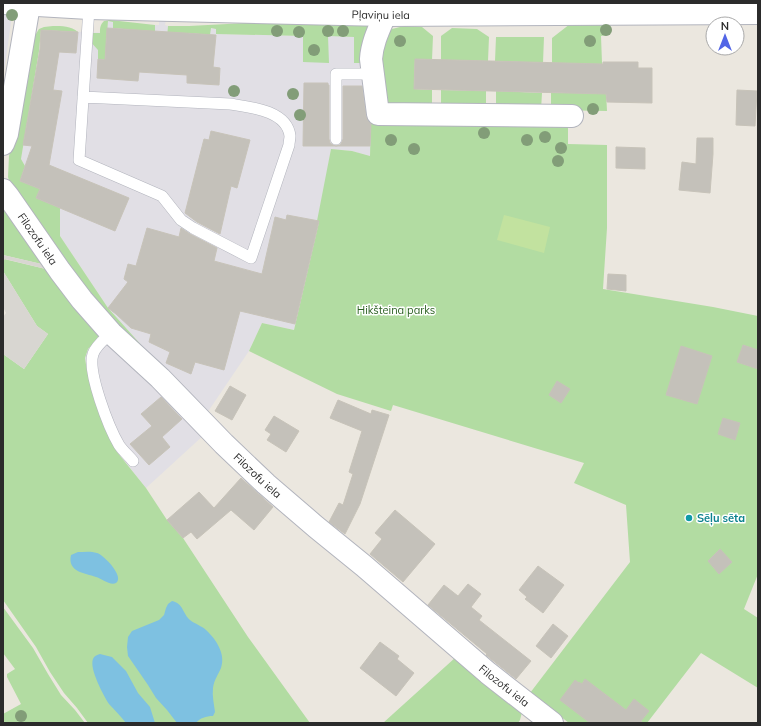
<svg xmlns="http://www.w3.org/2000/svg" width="761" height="726" font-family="Mulish,sans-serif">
	<rect width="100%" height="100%" fill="#ebe7df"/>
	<path fill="#e1dfe5" d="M3,13L12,15L3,80Z
		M159,20H166L165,25L168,26L167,37L189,33L210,35V28L216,29V34L303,36V62L328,36L385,37L370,156L352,151L331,149L319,221L294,330L262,323L249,351L205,416L108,308L60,236V208L36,198L20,181L25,166L21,159L39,51L41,30L106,33L108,21L113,22V28L134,30L155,37V25H159Z
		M99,335L205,434L146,488L117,452L99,411L87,371L85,358L88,349L96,341Z"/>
	<path fill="#b2dca2" d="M104,21L110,20L155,25V37L134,30L113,28V22L108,21L105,60L98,59V50L89,40V33H100C100,28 100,25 104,21Z
		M265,22L369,25L362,63H354V37L328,36L329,63L303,62V36L216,34V29L211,28L210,35L189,33L188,39L167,37L168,26H189Z
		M570,24H605L608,26V35L601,36L603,90L606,91L607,111L551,110V93H579L580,64L552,63V38Z
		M53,26C62,26 71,26 78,32L41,30L39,51L21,159L25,166L20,181L40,189L36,198L60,208V236L108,308L205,416L108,320L10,184L8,177L9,156L28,80L34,37L39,29L44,27Z
		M404,26L422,27L433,36L432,60L415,59L414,89L432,90V110L387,104L380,45L388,33L392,29Z
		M452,28L477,29L489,37L488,61L441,60V36Z
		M496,37H544L543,63L495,61Z
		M441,90L486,91V110H441Z
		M496,91L542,93L541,110H496Z
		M371,119L568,122V144L607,145V228L603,289L713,307L758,316V574L744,609L758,618V688L701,653L647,723H569L530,693L630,562L626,505L574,483L584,463L393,405L391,411L337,394L249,351L262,323L294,330L319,222L317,221L331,149L352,151L370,156Z
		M3,200L50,266L3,255Z
		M4,259L54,271L99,335L96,341L88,349L85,358L87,371L99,411L117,452L146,488L167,520L183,538L248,637L310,723H88L77,708L64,693L50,672L36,647L3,600V354L24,369L48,334L37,326L3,271V262Z
		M3,607L33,648L48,674L61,695L75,710L85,723H3V714L21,704L7,677V674L15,669L3,653Z
		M456,657L522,712L520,720L518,723H383Z"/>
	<path fill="#c2e29f" d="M504,215L550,227L544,253L497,240Z"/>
	<path fill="#d8d6d1" d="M3,255L50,266L54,271L5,259L3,262Z
		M3,271L37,326L48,334L24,369L3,354V317L6,313L3,307Z"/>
	<path fill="#7ec1e1" d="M78,552C84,552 91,551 97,553C104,555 125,577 116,583C110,586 101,578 96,577C85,573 67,572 71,555Z
		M172,601C183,603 183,614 190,620C195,624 202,626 206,630C216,639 226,654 221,668C218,675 214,680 213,688C212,696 214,704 215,712L213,716C206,716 200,718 196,723H177L167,710L156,698L148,685L128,656L127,647L128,637L132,631L159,620L164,615L166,608L168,604Z
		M100,654L112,657L126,671L138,693L150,707L155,723H126C121,717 115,710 109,704C104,696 89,669 93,659C94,656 97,655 100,654Z"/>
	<path fill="#c4c1ba" stroke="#c7c3b9" d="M107,28L216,35L213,67L220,68L219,85L187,83V75L139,72L138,81L97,78L98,59L105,60Z
		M41,30L78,32L76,53L59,52L53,90L62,91L49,165L129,198L115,231L36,198L40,189L20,181L32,146L23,145L40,49Z
		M415,59L603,64V62H638V68H652V103L607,102L606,94L414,89Z
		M304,83H328V85H329V139L330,143L333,145L336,146L340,145L342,142L343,139V86H362L366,116L368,121L371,124L370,146H303Z
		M737,90L757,91L755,126L736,125Z
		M211,131L250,140L237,188L231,186L220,234L197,222L185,213L204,139L209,140Z
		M697,138H713V154L710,193L679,190L682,162L696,164Z
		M616,147L645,148V169L616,168Z
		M287,215L319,221L295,324L240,311L224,370L195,362L191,374L166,363L170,352L149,342L151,334L131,328L116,314L108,308L128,282L124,279L128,264L136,266L147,228L179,237L181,228L190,234L217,248L214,261L262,274L275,217L286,220Z
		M608,274L626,275V291L607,289Z
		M743,345L758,350V369L737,362Z
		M681,346L712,356L697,404L666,395Z
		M557,381L570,389L561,403L549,395Z
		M230,386L246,395L232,420L215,411Z
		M161,397L182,419L162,437L170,447L149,465L130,444L152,426L141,414Z
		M338,400L371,414L372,410L389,415L360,504L345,534L329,522L339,503L343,505L353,474L349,472L362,431L330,418Z
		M274,416L299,431L286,452L267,440L271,434L265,430Z
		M723,418L740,423L735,440L718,434Z
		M241,478L273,507L254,530L231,510L197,539L191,532L183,538L167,520L199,492L214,508Z
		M395,510L435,544L403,582L370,554L382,539L375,533Z
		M720,549L732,562L719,574L708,561Z
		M538,566L564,585L543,613L525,599L527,597L519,590Z
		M468,584L481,594L471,607L482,616L479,620L531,661L516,679L486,655L487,654L428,605L444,585L458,596Z
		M553,624L568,636L551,658L536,646Z
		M380,642L399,656L397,659L414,673L396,696L360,668Z
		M585,679L626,710L634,699L649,711L641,721L643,723H590L560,700L575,680L579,683V682L582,684Z"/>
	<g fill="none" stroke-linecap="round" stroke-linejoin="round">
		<defs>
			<path id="lane" d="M83,97L230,104C249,107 287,110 290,136C290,139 289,142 289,145L251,258L193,228L181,220L162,196L79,160L89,8
				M336,139V74H373
				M111,333C105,339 96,345 93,354C87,372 109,428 119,445C123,451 129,456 133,461"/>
			<g id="street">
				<path id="s1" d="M3,3L89,8L385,15L758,13"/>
				<path d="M385,15C379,29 372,43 371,59L378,114L572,116"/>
				<path d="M3,144L7,134L29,5"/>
				<path id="s2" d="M3,190L8,196L60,271L82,300L111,333L160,378L224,444L266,484L316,527L364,566L488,673L552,723"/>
			</g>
		</defs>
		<use href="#lane" stroke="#b2b4bd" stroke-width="12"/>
		<use href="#street" stroke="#b2b4bd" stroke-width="24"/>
		<use href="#lane" stroke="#fff" stroke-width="11"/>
		<use href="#street" stroke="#fff" stroke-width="22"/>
	</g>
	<g fill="#829d78">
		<circle cx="12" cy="15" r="6"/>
		<circle cx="606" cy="30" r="6"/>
		<circle cx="277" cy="31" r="6"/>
		<circle cx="328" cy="31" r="6"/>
		<circle cx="343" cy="31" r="6"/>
		<circle cx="299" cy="32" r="6"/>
		<circle cx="400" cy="41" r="6"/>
		<circle cx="590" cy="41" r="6"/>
		<circle cx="314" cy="50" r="6"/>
		<circle cx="234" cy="91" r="6"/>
		<circle cx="293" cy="94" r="6"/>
		<circle cx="593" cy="109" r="6"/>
		<circle cx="300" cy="115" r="6"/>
		<circle cx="484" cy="133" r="6"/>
		<circle cx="545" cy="137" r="6"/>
		<circle cx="391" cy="140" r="6"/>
		<circle cx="527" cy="140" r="6"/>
		<circle cx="561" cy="148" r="6"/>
		<circle cx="414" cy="149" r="6"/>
		<circle cx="558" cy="161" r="6"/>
		<circle cx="21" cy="716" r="6"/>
	</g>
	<circle fill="#0f9aa8" stroke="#fff" stroke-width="1.5" cx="689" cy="518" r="4"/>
	<g text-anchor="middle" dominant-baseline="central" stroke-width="3" stroke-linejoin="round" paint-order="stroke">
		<g font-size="11" fill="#2b2b2b" stroke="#fff">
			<text stroke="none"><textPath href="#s1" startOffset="378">Pļaviņu iela</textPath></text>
			<text stroke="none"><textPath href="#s2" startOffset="60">Filozofu iela</textPath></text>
			<text stroke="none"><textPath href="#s2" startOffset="384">Filozofu iela</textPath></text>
			<text stroke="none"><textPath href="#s2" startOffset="708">Filozofu iela</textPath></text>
		</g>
		<g font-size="11" fill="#2c6123" stroke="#fff">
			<text x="396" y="310">Hikšteina parks</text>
		</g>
		<g font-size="11" font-weight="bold" fill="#0d838f" stroke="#fff" text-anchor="start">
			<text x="697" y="518">Sēļu sēta</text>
		</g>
	</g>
	<rect width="761" height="726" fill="none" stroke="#2b2b2b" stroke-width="8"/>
	<g transform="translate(725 36)"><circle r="19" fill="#ffffff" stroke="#aaaaaa"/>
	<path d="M0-3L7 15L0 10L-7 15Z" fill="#5265e6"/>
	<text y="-6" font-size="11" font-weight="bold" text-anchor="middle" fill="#2b2b2b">N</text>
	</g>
</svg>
